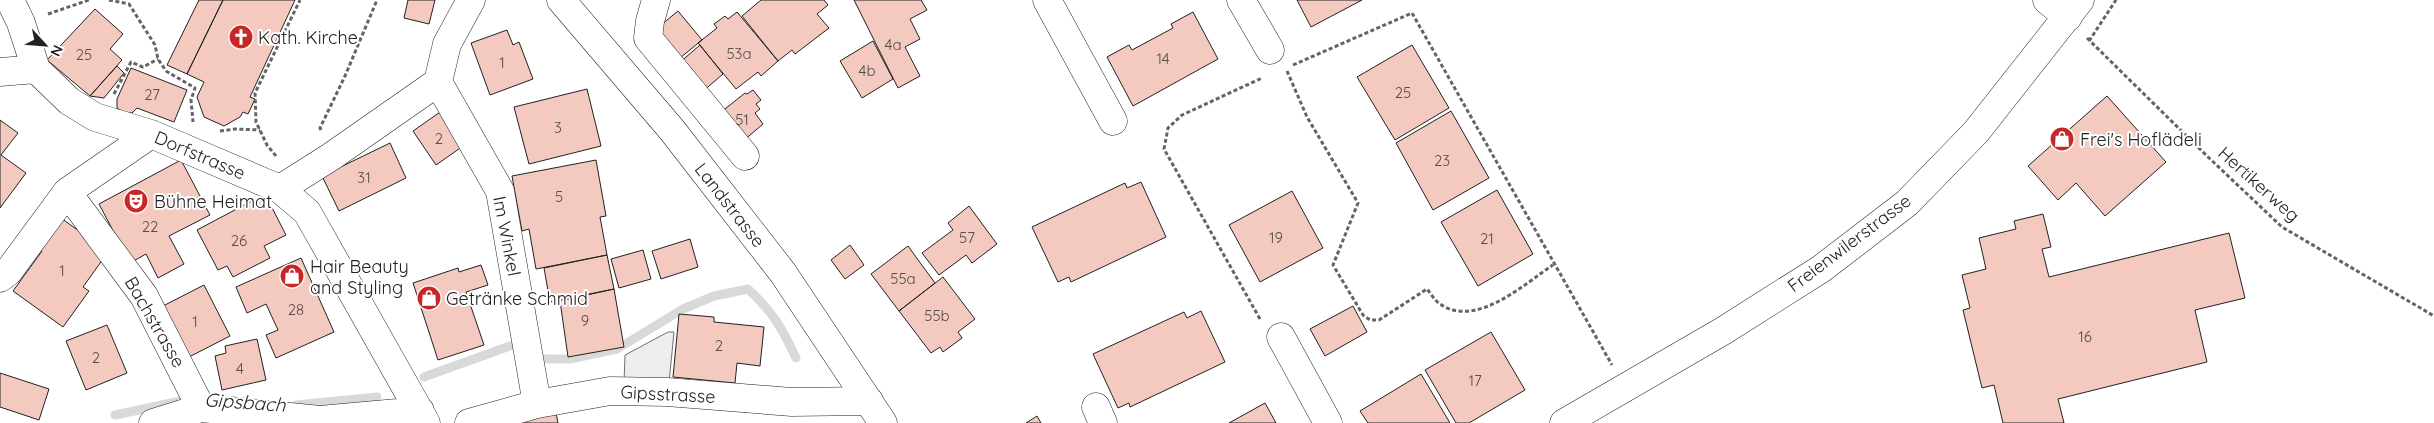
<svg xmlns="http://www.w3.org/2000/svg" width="2434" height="423" font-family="Quicksand,sans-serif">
	<rect width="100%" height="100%" fill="#fff"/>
	<path fill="#ededed" stroke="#6f6f6f" d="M668,332H674L669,383L624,382L625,355Z"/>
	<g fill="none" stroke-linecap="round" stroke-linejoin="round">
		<path stroke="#d9d9d9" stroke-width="9" d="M544,359H570L617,349L683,309L714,296L748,289C773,312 782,328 796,358
			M424,377L510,346
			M296,405L377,397
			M115,415L190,399"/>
	</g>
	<path fill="#f3c9c0" stroke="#222" d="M199,0H223L187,74L167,65Z
		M223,0H295L250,97L255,99L248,114L243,112L240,117L224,126L204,117L197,97L204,82L187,74Z
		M408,0H435L429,24L404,18Z
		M761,0H824L828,5L817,14L829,28L795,54L792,50L778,61L742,16Z
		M854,0H921L927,10L910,19L920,39L905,47L920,76L898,88Z
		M1297,0H1362L1311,27Z
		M95,9L123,34L110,49L122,60L90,96L47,60Z
		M678,11L702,40L680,58L656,29Z
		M737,12L778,61L761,76L758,72L736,89L698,43L717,28L714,24L725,16L728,19Z
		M1193,12L1218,59L1133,106L1107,57L1129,45L1132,50L1173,28L1171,24Z
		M507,30L513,45L519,42L533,79L490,95L471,43Z
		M873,41L893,79L862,98L840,61Z
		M700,45L723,74L702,92L679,63Z
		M1412,45L1449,108L1395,140L1357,77Z
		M117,66L124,73L104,98L90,96Z
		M131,68L187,90L174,122L137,108L132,113H125L117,108V99Z
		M587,89L601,146L529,164L514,107Z
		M753,90L761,100L756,104L760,109L755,113L763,124L743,141L720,113L745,93L747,94Z
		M2107,96L2166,162L2105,216L2076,183L2058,200L2028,166Z
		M443,110L466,144L436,165L413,131Z
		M1451,111L1489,178L1433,210L1396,143Z
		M0,120L18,133L1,155L26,173L0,208Z
		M390,143L406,178L339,211L322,176Z
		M181,160L210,215L169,236L184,264L158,278L146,254L130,263L99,204Z
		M596,160L606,216L600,217L607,255L536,269L529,229L522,231L512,176Z
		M1141,182L1166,237L1071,282L1069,277L1058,282L1032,227L1125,183L1127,188Z
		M1497,190L1533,254L1478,286L1441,222Z
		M1292,191L1323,248L1260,282L1229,225Z
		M265,194L286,235L264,246L270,258L233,277L227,266L218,270L197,230Z
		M969,206L997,244L972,263L966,255L939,275L922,253L953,230L948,223Z
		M2043,214L2051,247L2042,249L2049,277L2229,233L2245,298L2195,310L2207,362L2058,399L2064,423H2003L1994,385L1982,388L1963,310L1970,308L1962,275L1986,269L1979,238L2016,229L2014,221Z
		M61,218L108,252L83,287L89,291L63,327L13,291L42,251L38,249Z
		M690,239L698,267L661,279L652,251Z
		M850,245L864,265L845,279L831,260Z
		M908,246L935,283L899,311L871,274Z
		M643,250L651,279L619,288L611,259Z
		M607,255L614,289L550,302L544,268Z
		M301,258L334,332L276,358L266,335L278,330L266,304L247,313L236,287Z
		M481,265L488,285L466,292L484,345L438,360L413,283L458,268L459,272Z
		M943,277L975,319L958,332L962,338L943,352L940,347L931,353L899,311Z
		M204,285L230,336L187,358L161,307Z
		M614,289L624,347L568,357L560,301Z
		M1353,306L1367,332L1325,356L1310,329Z
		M1201,311L1225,362L1130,407L1129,403L1118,408L1093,354L1184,312L1187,318Z
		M679,314L714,317V322L764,327L760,366L737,363L735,383L673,377Z
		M107,325L127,373L86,390L66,341Z
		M1491,332L1525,390L1469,423H1456L1425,370Z
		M257,339L266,380L222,390L215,356L226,353L225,346Z
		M0,373L49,389L39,420L0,407Z
		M1421,374L1450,423H1368L1360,411Z
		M1265,403L1276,423H1229Z
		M556,413L558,423H515Z
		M1037,416L1041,423H1026Z"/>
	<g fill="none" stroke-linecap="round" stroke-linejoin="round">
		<defs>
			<path id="minor" d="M10,0L21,23L36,69L69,101L95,117L151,134L280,189L307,212L426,423
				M471,0L447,44L438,82L500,191L537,404
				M656,0L650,21L648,38L745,156
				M1047,0L1113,121
				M1241,0L1270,50
				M2047,0L2068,17
				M0,72L36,69
				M280,189L332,156L438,82
				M67,192L144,296L201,408
				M0,278L8,272L67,192L151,134
				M1281,337L1328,423
				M1096,407L1103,423
				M153,423L201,408L320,420L420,411
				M469,423L537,404L610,391L667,392L792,402L869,401
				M1564,423L1723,331L1821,269L1907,203L1976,132L2080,0"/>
			<path id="major" d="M561,0L672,130L783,273L883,423"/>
		</defs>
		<use href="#minor" stroke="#222" stroke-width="29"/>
		<use href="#major" stroke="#222" stroke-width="29"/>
		<path stroke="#646464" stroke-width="3" stroke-dasharray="4 2.5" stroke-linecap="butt" d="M109,0L129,4L155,45L158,59L166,71L195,88L191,100L193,122
			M48,14L89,0
			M2087,38L2208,157L2282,227L2434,316
			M2089,41L2116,0
			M1293,65L1412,13L1612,365
			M1287,71L1307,117L1358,203L1333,265L1363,315L1370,320H1379L1427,289C1431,294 1435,301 1440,304C1476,329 1524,284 1553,265
			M114,94L131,62L143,67L158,59
			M321,130L320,128L345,76L377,0
			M220,131L235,129L260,130
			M276,156L267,145L256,122L255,93L300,0
			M1260,319L1164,149L1168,128L1182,115L1262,78"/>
		<use href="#minor" stroke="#fff" stroke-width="28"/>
		<use href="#major" stroke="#fff" stroke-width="28"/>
	</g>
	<defs>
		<symbol id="church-disc" viewBox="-11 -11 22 22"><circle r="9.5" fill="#c62828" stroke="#fff"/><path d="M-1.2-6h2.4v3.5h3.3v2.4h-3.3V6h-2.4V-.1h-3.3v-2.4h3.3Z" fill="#fff"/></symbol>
		<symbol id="shop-disc" viewBox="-11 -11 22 22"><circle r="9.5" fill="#c62828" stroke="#fff"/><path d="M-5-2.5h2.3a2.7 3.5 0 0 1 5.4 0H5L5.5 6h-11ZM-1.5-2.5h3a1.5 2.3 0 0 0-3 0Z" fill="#fff"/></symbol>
		<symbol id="theatre-disc" viewBox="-11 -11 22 22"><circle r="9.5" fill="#c62828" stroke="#fff"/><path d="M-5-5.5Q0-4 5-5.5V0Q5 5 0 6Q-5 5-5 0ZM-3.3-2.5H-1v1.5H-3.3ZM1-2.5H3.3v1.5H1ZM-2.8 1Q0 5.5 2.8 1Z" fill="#fff"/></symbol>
	</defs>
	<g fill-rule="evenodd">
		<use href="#church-disc" x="227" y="23" width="28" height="28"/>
		<use href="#shop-disc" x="2048" y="125" width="28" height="28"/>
		<use href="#theatre-disc" x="122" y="187" width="28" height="28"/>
		<use href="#shop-disc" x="278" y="262" width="28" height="28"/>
		<use href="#shop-disc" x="415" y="284" width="28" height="28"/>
	</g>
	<g text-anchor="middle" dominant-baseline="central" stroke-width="4" stroke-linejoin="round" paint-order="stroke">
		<g font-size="15" fill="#564c4a">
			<text x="893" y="44">4a</text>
			<text x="739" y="53">53a</text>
			<text x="84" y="54">25</text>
			<text x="1163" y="58">14</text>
			<text x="502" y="62">1</text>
			<text x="867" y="70">4b</text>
			<text x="1403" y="92">25</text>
			<text x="152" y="94">27</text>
			<text x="742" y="119">51</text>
			<text x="558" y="127">3</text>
			<text x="439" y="138">2</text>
			<text x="1442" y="160">23</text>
			<text x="364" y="177">31</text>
			<text x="559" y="196">5</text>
			<text x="150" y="226">22</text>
			<text x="967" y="237">57</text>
			<text x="1276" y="237">19</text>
			<text x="1487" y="238">21</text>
			<text x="239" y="240">26</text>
			<text x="62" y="270">1</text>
			<text x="903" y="278">55a</text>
			<text x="296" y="309">28</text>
			<text x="937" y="315">55b</text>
			<text x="585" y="320">9</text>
			<text x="195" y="321">1</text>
			<text x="2085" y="336">16</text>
			<text x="719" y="345">2</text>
			<text x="96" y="357">2</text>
			<text x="240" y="368">4</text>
			<text x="1475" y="380">17</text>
		</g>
		<g font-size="18" fill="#222" stroke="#fff" text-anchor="start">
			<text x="258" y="37">Kath. Kirche</text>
			<text x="2080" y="139">Frei's Hoflädeli</text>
			<text x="154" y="201">Bühne Heimat</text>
			<text x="310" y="266">Hair Beauty<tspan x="310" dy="21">and Styling</tspan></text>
			<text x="446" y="298">Getränke Schmid</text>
		</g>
		<g font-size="18" fill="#222" stroke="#fff">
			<text transform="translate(200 155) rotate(23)">Dorfstrasse</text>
			<text transform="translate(2259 184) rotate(42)">Hertikerweg</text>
			<text transform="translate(730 205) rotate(52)">Landstrasse</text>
			<text transform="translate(507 236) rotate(79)">Im Winkel</text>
			<text transform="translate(1849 243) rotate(-37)">Freienwilerstrasse</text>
			<text transform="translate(155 322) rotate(60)">Bachstrasse</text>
			<text transform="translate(668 394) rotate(3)">Gipsstrasse</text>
		</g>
		<g font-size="19" font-style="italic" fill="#222" stroke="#fff">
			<text transform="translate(245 402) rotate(4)">Gipsbach</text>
		</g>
	</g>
	<g transform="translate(45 45) rotate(116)" stroke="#ffffff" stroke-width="4" paint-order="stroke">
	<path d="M0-4L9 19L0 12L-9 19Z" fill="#222222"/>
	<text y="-8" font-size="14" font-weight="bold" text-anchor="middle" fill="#222222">N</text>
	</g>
</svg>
